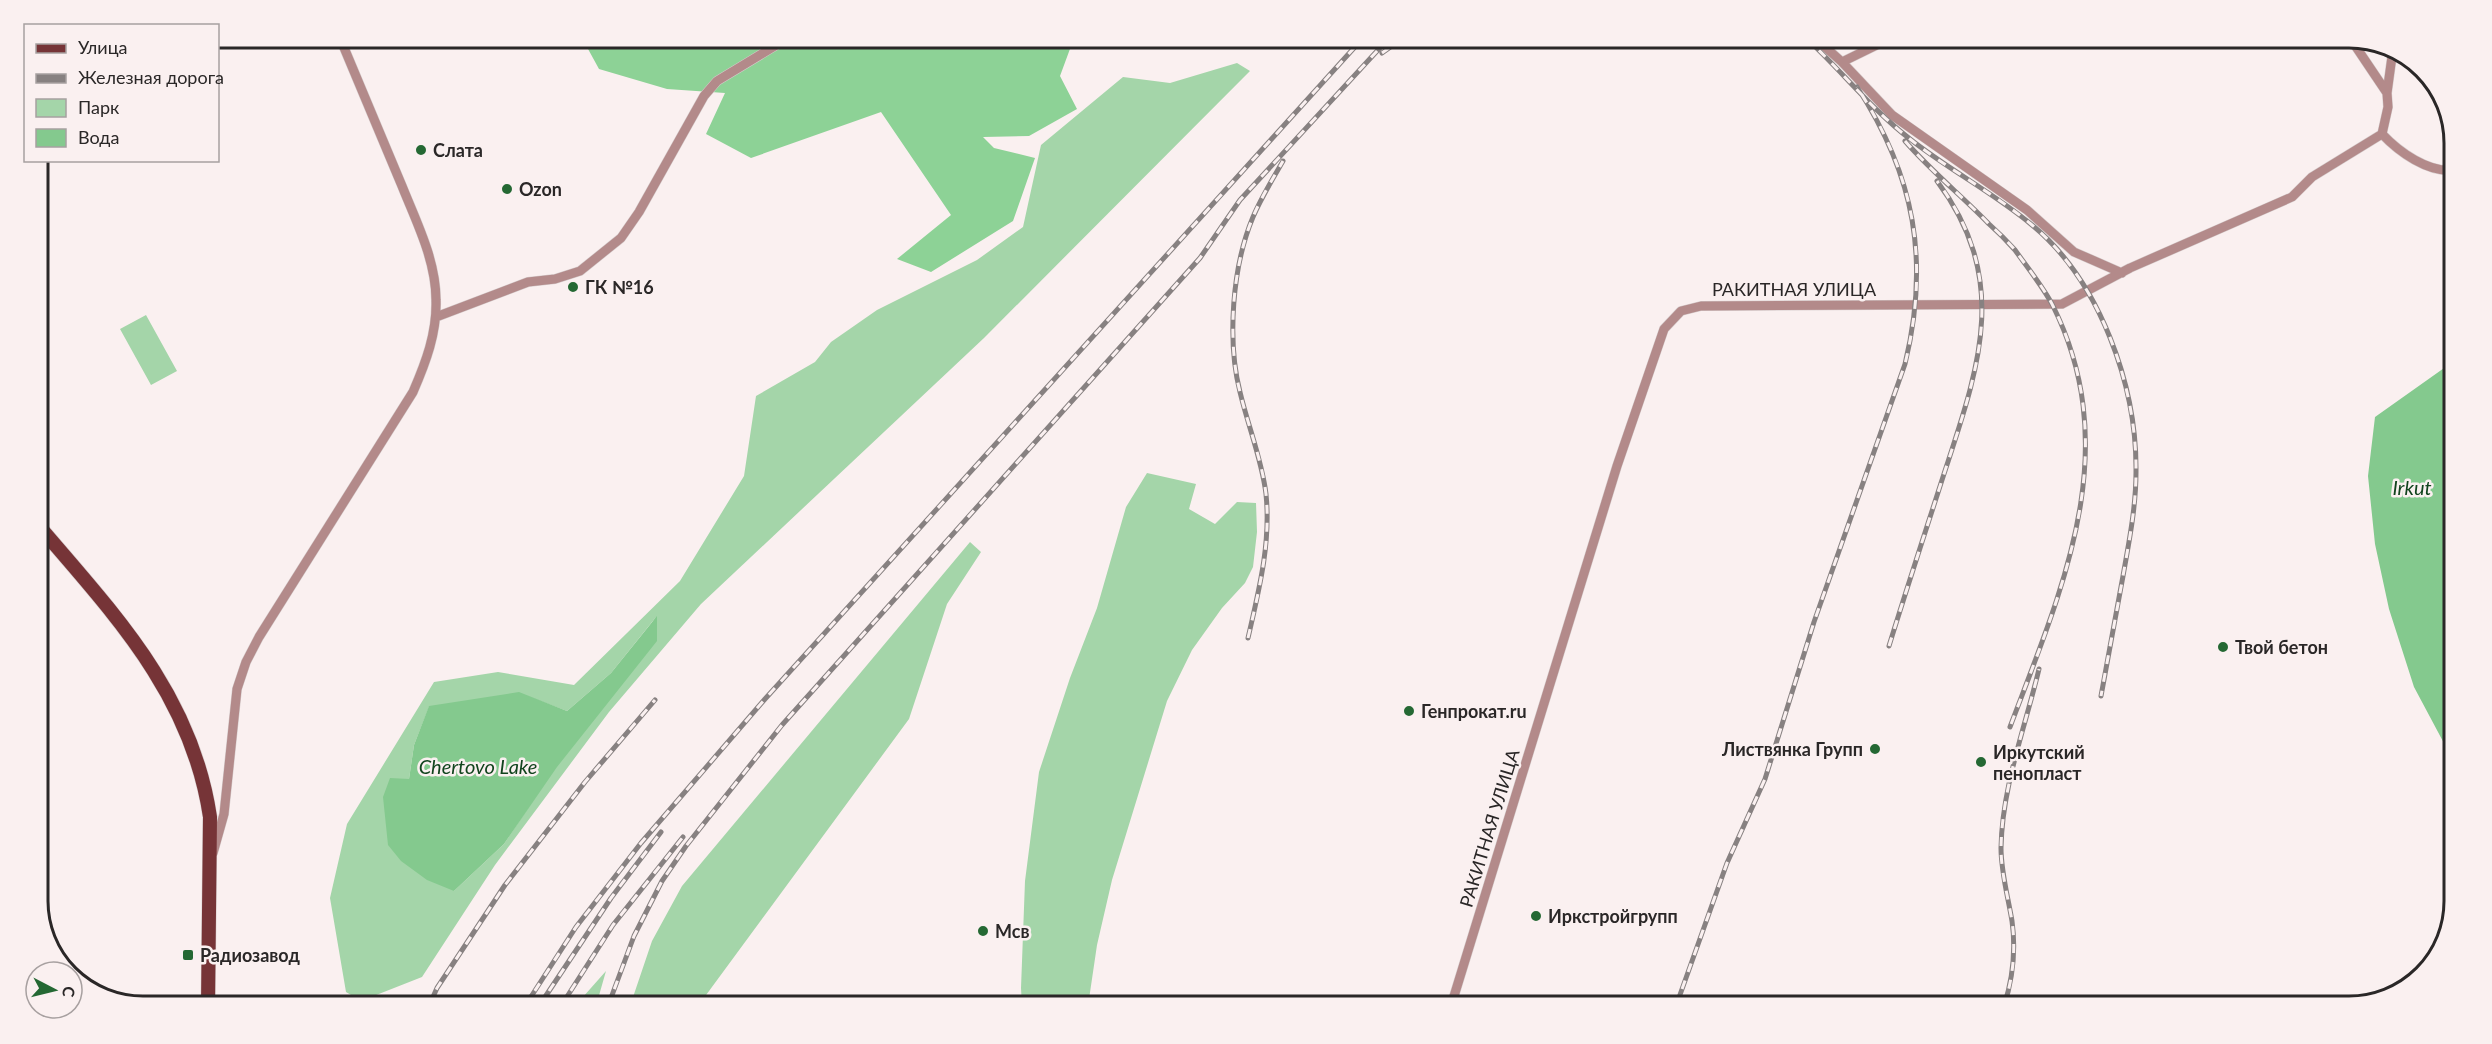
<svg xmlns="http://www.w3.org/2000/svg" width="2492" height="1044" font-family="Lato,sans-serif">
	<rect width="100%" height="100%" fill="#faf0f0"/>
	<path fill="#a4d5a9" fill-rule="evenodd" d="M1237,63L1250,71L984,338L701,604L609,712L495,865L422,977L361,1001L346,992L330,898L347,824L434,682L498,672L574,685L680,581L744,476L756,396L815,362L831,342L877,310L977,260L1023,227L1041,145L1123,77L1170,83ZM656,617L504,844L454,891L409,779L414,745L429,707L519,693L567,711L611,673Z
		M146,315L177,371L151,385L120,329Z
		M1147,473L1196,484L1189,509L1215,524L1237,502L1256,503L1257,532L1253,567L1245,583L1222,608L1192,650L1167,701L1112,880L1097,945L1088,1006H1022L1021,988L1025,881L1039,772L1070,678L1097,608L1126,507Z
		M970,542L981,552L947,604L909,719L698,1006H630L652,941L682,886Z
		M606,971L596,1006H575Z"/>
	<path fill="#8dd296" d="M582,38H1074L1060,76L1077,109L1029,136L983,137L994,148L1035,158L1013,221L931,272L897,259L951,215L881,112L751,158L706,134L725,93L667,89L599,69Z"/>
	<path fill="#84c98e" d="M2454,361V762L2414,687L2389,609L2375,544L2368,476L2375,417Z
		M657,616V641L557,767L504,844L454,891L427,880L401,861L388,845L383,797L390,778L409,779L414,745L429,706L519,692L567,711L611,673Z"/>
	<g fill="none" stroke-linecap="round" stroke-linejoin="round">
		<defs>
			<path id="minor" d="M1815,38L1842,62L1892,115L2027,210L2074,252L2122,273
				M2350,38L2387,93L2388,107L2382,134
				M1842,62L1891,38
				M2387,93L2393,49
				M2382,134C2399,152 2428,173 2454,170
				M436,317L528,282L555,279L580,271L621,238L639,212L704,96L717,81L788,38
				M213,853L224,814L237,689L246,662L259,637L413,392C426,362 437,333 436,300C436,260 416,221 402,186C381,137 361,87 340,38
				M1451,1006L1617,466L1664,329L1681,311L1701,306L2062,304L2130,268L2292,197L2312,177L2382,134"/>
			<path id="primary" d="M38,525C115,615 192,695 210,817L208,1006"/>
		</defs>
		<use href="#minor" stroke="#d5cccc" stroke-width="10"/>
		<use href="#primary" stroke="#d5cccc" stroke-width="15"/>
		<use href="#minor" stroke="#b38a8a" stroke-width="9"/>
		<use href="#primary" stroke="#763437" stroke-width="14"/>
		<defs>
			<path id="rail" d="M1806,38C1841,70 1872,110 1910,139C1949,170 1994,193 2032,225C2100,281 2137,386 2136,472C2136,507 2129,542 2123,576C2116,616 2108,656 2101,696
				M1382,53L1403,38
				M1905,141C1931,171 1962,196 1989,224C1998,232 2007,241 2015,250C2027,267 2044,288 2053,306C2125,451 2062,589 2010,727
				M1248,638C1259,590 1271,543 1266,494C1262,460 1248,426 1240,392C1227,341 1232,267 1253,217C1261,198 1272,180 1283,161
				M1889,646C1906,591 1924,536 1942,480C1977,372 2013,283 1937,181
				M429,1006L437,988L505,885L585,782L655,700
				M525,1006L576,927L641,843L765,699L1363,38
				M539,1006L611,898L661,832
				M561,1006L613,925L683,837
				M608,1006L634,936L662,881L686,846L782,725L1200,258L1240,200L1389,38
				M1676,1006L1727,863L1765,779L1814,622L1905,364C1930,261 1915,176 1857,87
				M2004,1006C2013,978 2016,950 2012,921C2008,897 2001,872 2001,848C2002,787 2025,728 2039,669"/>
		</defs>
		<use href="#rail" stroke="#878181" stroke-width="5"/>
		<use href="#rail" stroke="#faf0f0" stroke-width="3" stroke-dasharray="9" stroke-linecap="butt"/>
	</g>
	<g fill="#246833" stroke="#faf0f0" stroke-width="2">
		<circle cx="421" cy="150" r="6"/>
		<circle cx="507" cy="189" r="6"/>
		<circle cx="573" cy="287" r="6"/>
		<circle cx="2223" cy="647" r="6"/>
		<circle cx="1409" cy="711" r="6"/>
		<circle cx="1875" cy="749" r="6"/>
		<circle cx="1981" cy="762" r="6"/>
		<circle cx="1536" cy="916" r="6"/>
		<circle cx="983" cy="931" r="6"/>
		<rect x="182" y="949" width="12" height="12" rx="3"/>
	</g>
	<g text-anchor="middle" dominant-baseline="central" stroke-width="5" stroke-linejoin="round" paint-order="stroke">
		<g font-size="18" font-weight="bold" fill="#2a2727" stroke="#faf0f0" text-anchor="start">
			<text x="433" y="150">Слата</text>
			<text x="519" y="189">Ozon</text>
			<text x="585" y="287">ГК №16</text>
			<text x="2235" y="647">Твой бетон</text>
			<text x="1421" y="711">Генпрокат.ru</text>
			<text x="1863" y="749" text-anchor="end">Листвянка Групп</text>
			<text x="1993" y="752">Иркутский<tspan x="1993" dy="21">пенопласт</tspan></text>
			<text x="1548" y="916">Иркстройгрупп</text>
			<text x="995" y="931">Мсв</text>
			<text x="200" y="955">Радиозавод</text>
		</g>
		<g font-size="18" fill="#2a2727" stroke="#faf0f0">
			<text x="1794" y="289">РАКИТНАЯ УЛИЦА</text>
			<text transform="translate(1489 828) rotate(-73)">РАКИТНАЯ УЛИЦА</text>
		</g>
		<g font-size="20" font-style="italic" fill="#11441d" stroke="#faf0f0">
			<text x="2412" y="487">Irkut</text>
			<text x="478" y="766">Chertovo Lake</text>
		</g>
	</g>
	<path d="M0 0H2492V1044H0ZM143 48H2349A95 95 0 0 1 2444 143V901A95 95 0 0 1 2349 996H143A95 95 0 0 1 48 901V143A95 95 0 0 1 143 48Z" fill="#faf0f0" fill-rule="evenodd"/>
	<path fill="none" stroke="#2a2727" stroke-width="3" d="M143 48H2349A95 95 0 0 1 2444 143V901A95 95 0 0 1 2349 996H143A95 95 0 0 1 48 901V143A95 95 0 0 1 143 48Z"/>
	<rect x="24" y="24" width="195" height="138" fill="#faf0f0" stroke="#a7a0a0" stroke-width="1.5"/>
	<rect x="36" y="44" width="30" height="9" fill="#763437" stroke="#a7a0a0" stroke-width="1.5"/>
	<text x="78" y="54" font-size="18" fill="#2a2727">Улица</text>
	<rect x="36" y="74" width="30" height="9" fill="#878181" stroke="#a7a0a0" stroke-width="1.5"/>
	<text x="78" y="84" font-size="18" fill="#2a2727">Железная дорога</text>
	<rect x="36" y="99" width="30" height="18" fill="#a4d5a9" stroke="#a7a0a0" stroke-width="1.5"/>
	<text x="78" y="114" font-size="18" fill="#2a2727">Парк</text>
	<rect x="36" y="129" width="30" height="18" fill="#84c98e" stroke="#a7a0a0" stroke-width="1.5"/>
	<text x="78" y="144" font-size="18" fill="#2a2727">Вода</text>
	<g transform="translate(54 990) rotate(97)"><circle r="28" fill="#faf0f0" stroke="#a7a0a0" stroke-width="1.5"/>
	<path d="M0-4.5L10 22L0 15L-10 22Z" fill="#246833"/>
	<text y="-9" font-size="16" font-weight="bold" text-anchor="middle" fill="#2a2727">С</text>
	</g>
</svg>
